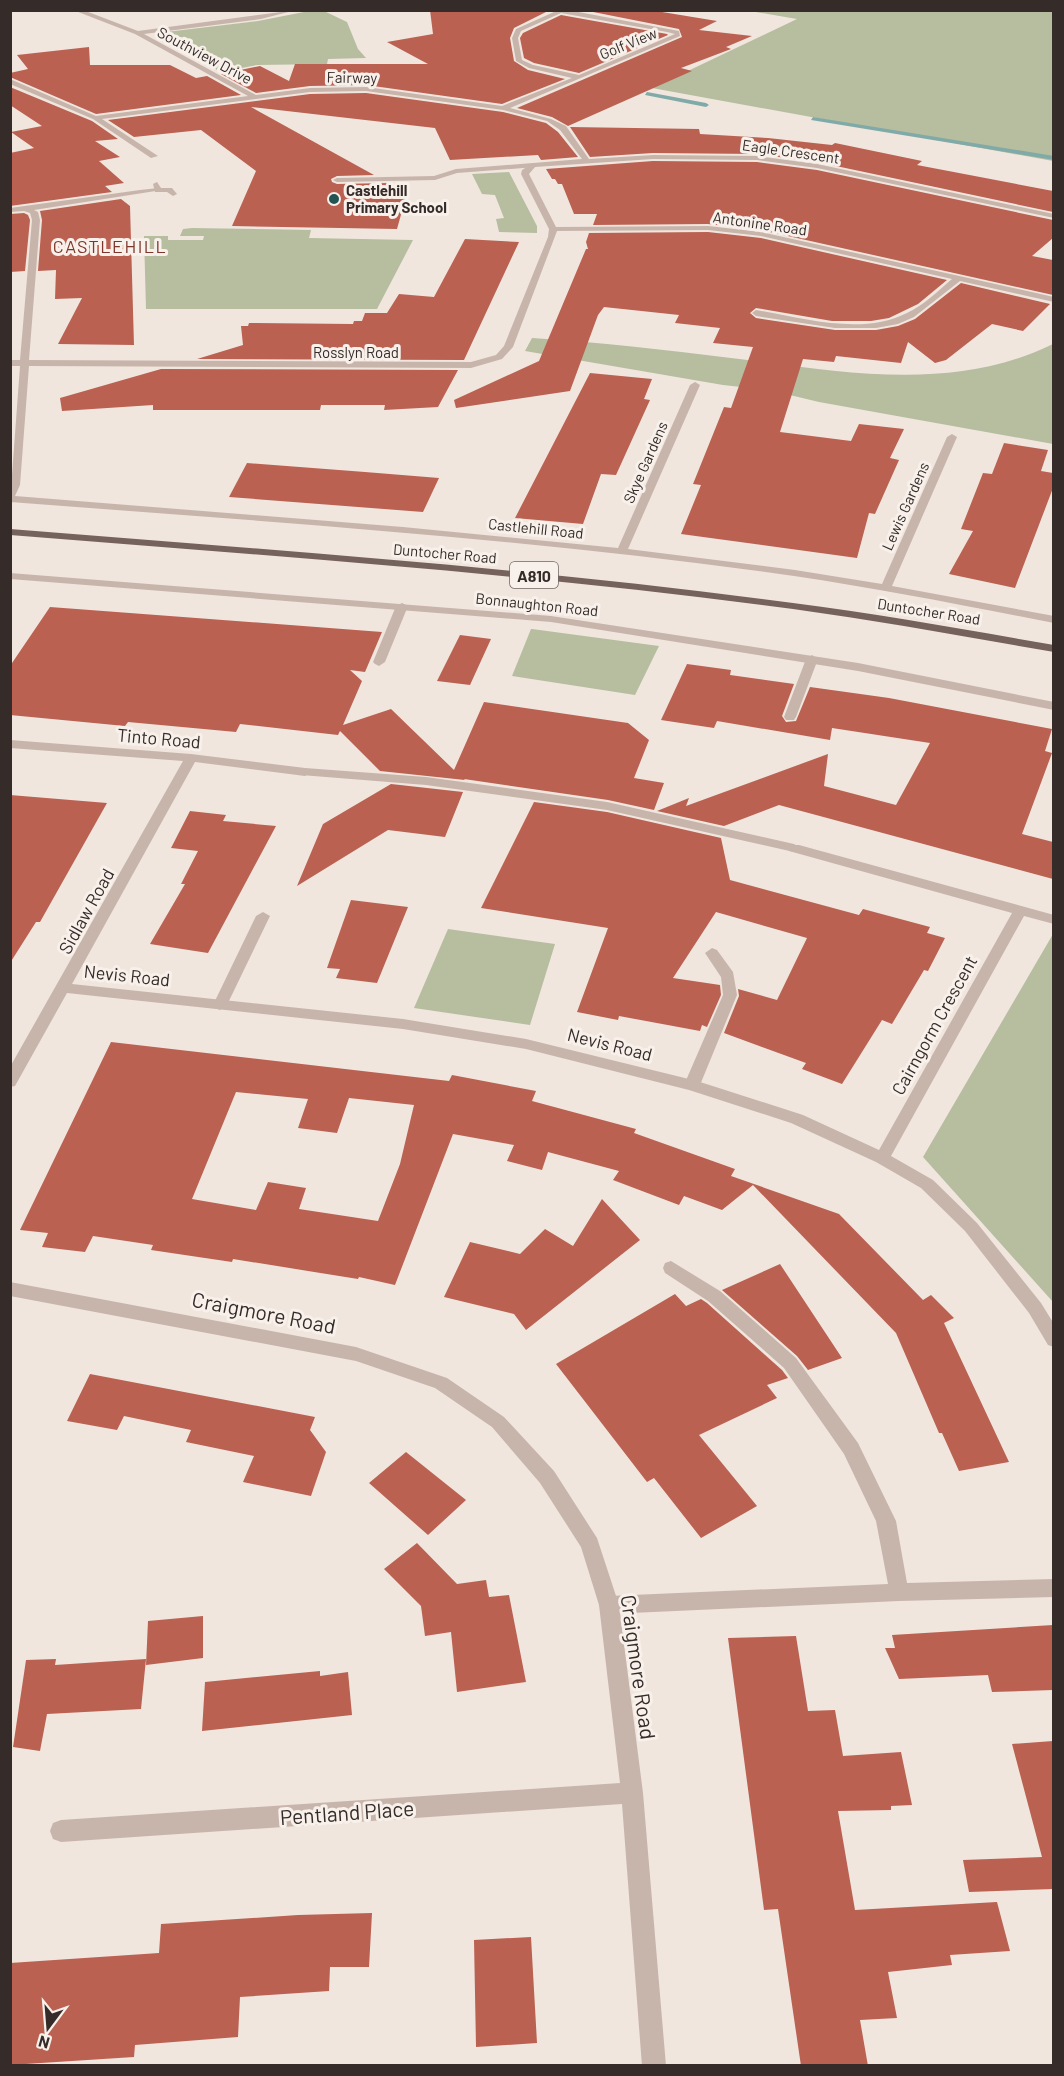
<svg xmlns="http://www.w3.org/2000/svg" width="1064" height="2076" font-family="Barlow,sans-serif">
	<rect width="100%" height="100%" fill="#f0e6de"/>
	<path fill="#b6be9f" d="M309,11H324L347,22L358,49L366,58L328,59L327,64L257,65L221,72L156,38L166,32L258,21Z
		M750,11H1053V161L652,88L797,19Z
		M509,172L537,226V233L499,232L496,219L504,218L495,195L482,194L472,174Z
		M192,228L311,230L309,238L413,240L377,309H146L144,236H168V240H203L204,236H180L183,229Z
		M532,338C599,342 665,350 731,358C838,371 952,394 1053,344V444L819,402L769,390L723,385L525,351Z
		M531,629H532L659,646L635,695L512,676Z
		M448,929L555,944L530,1025L414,1008Z
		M1053,934L1054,1302H1053L923,1157Z"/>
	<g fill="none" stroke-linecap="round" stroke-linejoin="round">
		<path fill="#80aaa8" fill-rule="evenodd" d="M647,92L706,103L709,105L706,107L645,95Z
			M813,117L1054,156V160L811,120Z"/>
	</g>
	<path fill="#ba6152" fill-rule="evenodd" d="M430,10H550L514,28L510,38L514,61L528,70L565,79L502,104L366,85L310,86L256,93L221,74L260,66L289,81L295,64H428L387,42L433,34Z
		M583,10H650L717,21L699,30L752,36L726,47L731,49L681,68L692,71L568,126L552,117L517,108L682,37L679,29Z
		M561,15L667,34L668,35L579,73L534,63L524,58L520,38L523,33Z
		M89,47L90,65H170L196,78L207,76L241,95L96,114L10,77V73L28,69L17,55Z
		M10,87L92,121L118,139L95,141L120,157L99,161L124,183L105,186L112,192L10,206V153L34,148L11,132L42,126L10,105Z
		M366,93L503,112L546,123L558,132L578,157L541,160L538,155L450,160L435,128L251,107L374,175L337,176L331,179L332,182L337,184L389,183L407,193L397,229L232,226L256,171L201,130L134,137L108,120L310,94Z
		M570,127L699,129L700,134L768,138L832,145L835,143L922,161L917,165L1053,191V212L817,162L757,154L653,153L590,157Z
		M653,161L757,162L817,170L1053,220V238L1032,256L1053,260V295L761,230L708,224L593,225L597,214H574L562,184H558L555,179H552L546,169Z
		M121,199L130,206L134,345L58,344L82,298L55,299L56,270L38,271L42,220L40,211Z
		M24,213L28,215L30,220L25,271L10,272V214Z
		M708,232L761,238L947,280L918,304L889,318L871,321H832L756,308L750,313L756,318L835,330H876L898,326L915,319L961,283L1050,304L1023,331L992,324L946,360L935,363L908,342L901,363L836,356L834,362L803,359L780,432L851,441L859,424L904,429L890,458L899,460L875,514L869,513L857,558L681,534L701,485L693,484L724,407L731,408L753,347L713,343L720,328L675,323L679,315L604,307L598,315L570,391L456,408L454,400L539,361L586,249H588L586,242L589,233Z
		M465,239L519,242L464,360L197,359L243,345L241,326H248L249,323L353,324L354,321H362L365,313H387L399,294L434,297Z
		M161,369L458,370L438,407L384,410L385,405H321L320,410H153V405L62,411L60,398Z
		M590,373L652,379L644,399L650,400L616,475L601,474L583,524L515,518Z
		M1004,443L1048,450L1041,471L1053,473V488L1015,588L949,574L973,531L961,529L983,473L992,474Z
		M247,463L365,472L439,478L423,512L229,497Z
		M50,607L382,632L365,672L350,670L362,681L343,725L391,709L454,770L484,702L628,723L649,740L634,778L664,783L654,810L608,800L464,779L465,780L380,771L340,731L338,735L240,724L236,732L128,722L125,726L10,715V666Z
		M460,635L491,639L470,685L437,681Z
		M687,664L731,670L730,675L794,684L782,716L786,722L796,721L810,687L889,698L1052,729L1045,751L1052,753L1022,834L1053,842V879L779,805L724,826L657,811L689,798L686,806L828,754L824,786L896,805L930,743L832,728L830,740L717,721L714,728L661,720Z
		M391,784L463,792L445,837L388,830L297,886L323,824Z
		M10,795L107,803L40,922H36L10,963Z
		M534,802L607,812L721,838L730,880L859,915L863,909L930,927L927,933L945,938L928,971L924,970L892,1024L882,1020L842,1084L802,1069L806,1063L724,1033L739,996L738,989L777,1000L807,938L716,912L673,978L720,985L721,995L707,1027L702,1025L700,1031L619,1016L618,1020L577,1012L608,928L481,908Z
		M190,811L226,815L223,821L276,826L208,953L150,944L185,884H181L198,851L171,848Z
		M351,900L408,907L377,983L336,978L340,969L327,968Z
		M111,1042L449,1081L452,1075L536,1091L532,1101L636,1129L634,1133L735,1169L731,1176L839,1214L923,1300L931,1295L954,1318L944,1323L1009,1462L959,1471L942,1433H939L896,1333L753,1185L722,1210L684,1196L679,1205L613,1180L619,1171L548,1152L542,1170L507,1161L514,1145L453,1134L395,1285L359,1277L358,1279L233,1259L232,1262L151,1250L153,1245L93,1236L85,1252L42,1247L48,1233L20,1230ZM236,1092L308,1099L298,1128L337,1133L349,1098L414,1105L400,1164L378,1221L299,1209L306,1188L268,1182L256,1210L192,1199Z
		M602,1199L640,1240L526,1330L514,1314L444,1297L470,1242L520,1254L545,1229L573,1246Z
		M780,1264L842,1358L808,1370L797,1356L722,1290Z
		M675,1294L686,1306L701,1299L707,1303L782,1370L788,1378L767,1385L777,1398L699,1435L757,1506L701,1538L654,1478L647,1482L556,1364Z
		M90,1374L315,1417L310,1430L326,1452L311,1496L243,1482L254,1456L186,1442L191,1430L124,1416L117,1430L67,1421Z
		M406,1452L466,1500L428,1535L369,1483Z
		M417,1543L457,1584L486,1580L489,1597L509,1595L526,1682L457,1692L451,1632L425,1636L421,1606L384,1569Z
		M203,1616V1658L146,1665L148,1621Z
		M1053,1625V1690L992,1692L988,1675L899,1679L885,1648H895L892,1635Z
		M796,1636L808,1711L835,1710L843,1756L901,1752L912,1805L891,1806V1810L838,1811L855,1910L997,1902L1010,1951L950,1955L952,1965L888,1972L897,2018L860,2020L868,2066H801L778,1909L764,1910L728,1638Z
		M56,1659L55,1665L146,1659L141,1709L47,1714L40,1751L13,1747L26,1660Z
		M320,1671V1676L348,1672L352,1715L202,1731L205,1682Z
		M1053,1741V1889L969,1892L963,1860L1042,1857L1012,1744Z
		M372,1913L369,1967H330L329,1991L240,1997L238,2037L135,2045L134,2057L10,2065V1963L159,1953L161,1924L298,1915Z
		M531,1937L537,2043L476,2047L474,1940Z"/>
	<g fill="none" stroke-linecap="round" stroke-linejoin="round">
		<path fill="#c7b5ab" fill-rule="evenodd" d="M533,163L536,167L457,173L435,180L337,182L333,180L337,178L434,176L456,169Z
			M157,182L161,188H172L177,194L173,196L167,192H155L153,184Z
			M402,603L408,606L385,662L379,666L375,664L373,662L396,606Z
			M812,655L818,659L796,717L794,720H786L784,717L806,659Z
			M305,768L426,777L607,802L794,844L801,848L794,852L607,810L426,785L301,775L299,772Z
			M263,912L270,916L227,1005L220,1010L215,1008L213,1005L256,916Z
			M712,948L717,950L733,972L737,995L700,1085L697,1089H687L684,1085L723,995L721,977L705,953Z
			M671,1261L720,1291L796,1358L858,1443L896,1521L907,1583L1054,1579V1597L899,1601L609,1614L602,1611L599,1605L602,1599L609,1596L888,1584L876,1521L844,1454L784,1368L708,1301L665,1273L663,1268L665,1263Z"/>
		<path fill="#c7b5ab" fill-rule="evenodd" d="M73,10H83L138,31L296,10L261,19L144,34L256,95L310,88L366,87L502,106L572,78L529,68L516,61L512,38L516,29L554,12L552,10H568L679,31L680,36L510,108L551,119L566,126L589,159L653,155L757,156L817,164L1054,214V218L817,168L757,160L653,159L535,167L529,174L556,227L708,226L761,232L1054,297V302L960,281L914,317L898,324L876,328H835L756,316L752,313L756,310C803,318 862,336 907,313C924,305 938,291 952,279L761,236L708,230L557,231L513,347L502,359L471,368L29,366L20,485L15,496L403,527L618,548L690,385L695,382L700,385L628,549L795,570L882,584L947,437L952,434L957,437L892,586L1054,616V623C967,606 881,589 794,576C534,539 272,522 10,502L20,366H10V360H20L32,220L30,213L24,211L10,212V208L140,190L158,188L162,190L34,210L38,212L40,220L29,360L471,362L496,355L504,346L548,237L549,229L521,174L522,170L533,163L582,159L560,130L547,121L503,110L366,91L310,92L102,119L158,156L151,158L93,119L10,84V79L96,116L248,96L135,34ZM561,13L667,32L675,34L579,75L533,65L522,60L518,38L521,31Z
			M10,573L551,616L858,663L1054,702V710L858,671L551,622L10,579Z
			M10,740L191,754L305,768L311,772L305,776L195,762L72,984L403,1019L526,1039L697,1081L803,1115L879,1150L1012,913L789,851L787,848L789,845H799L1054,915V924L1024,916L891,1156L933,1180L977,1223L1041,1303L1054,1324V1347L1048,1345L1029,1313L965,1231L921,1188L876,1162L791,1123L689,1090L526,1049L403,1029L67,993L15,1086L10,1087V1067L183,761L10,748Z
			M10,1282L356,1347L447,1378L504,1417L554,1471L597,1538L619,1605L643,1793L666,2066H642L622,1804L61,1842L53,1839L50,1831L53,1823L61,1820L620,1783L599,1605L581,1547L540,1483L492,1427L435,1388L356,1361L10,1296Z"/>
		<path fill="#76625c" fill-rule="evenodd" d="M10,529C272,550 533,568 793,603C880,614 967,630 1054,645V652C967,637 880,621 793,609C533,574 272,556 10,535Z"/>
	</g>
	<circle fill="#235352" stroke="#f8f0ea" stroke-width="2" cx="334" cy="199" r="6"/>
	<g text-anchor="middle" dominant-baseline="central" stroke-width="6" stroke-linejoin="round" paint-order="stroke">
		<g font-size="15" fill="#352c29" stroke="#f8f0ea">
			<text transform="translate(628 43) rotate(-22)">Golf View</text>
			<text transform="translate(205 55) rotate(28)">Southview Drive</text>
			<text transform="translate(352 77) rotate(1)">Fairway</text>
			<text transform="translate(791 151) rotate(8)">Eagle Crescent</text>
			<text transform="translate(760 223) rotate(8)">Antonine Road</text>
			<text x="356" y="352">Rosslyn Road</text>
			<text transform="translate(645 462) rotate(-66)">Skye Gardens</text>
			<text transform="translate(905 506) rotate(-66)">Lewis Gardens</text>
			<text transform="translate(536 528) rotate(6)">Castlehill Road</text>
			<text transform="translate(445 553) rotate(5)">Duntocher Road</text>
			<text transform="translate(537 604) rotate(6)">Bonnaughton Road</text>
			<text transform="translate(929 611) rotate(9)">Duntocher Road</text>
		</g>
		<g font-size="15" font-weight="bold" fill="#352c29" stroke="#f8f0ea" text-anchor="start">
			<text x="346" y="190">Castlehill<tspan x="346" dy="17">Primary School</tspan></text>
		</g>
		<rect fill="#f8f0ea" stroke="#706763" stroke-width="1.5" x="510" y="562" width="48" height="26" rx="4.5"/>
		<g font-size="16" font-weight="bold" fill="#352c29">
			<text x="534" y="575">A810</text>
		</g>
		<g font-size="18" letter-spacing="1.5" fill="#7c362b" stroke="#f8f0ea">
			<text x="110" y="246">CASTLEHILL</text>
		</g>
		<g font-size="18" fill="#352c29" stroke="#f8f0ea">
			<text transform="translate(159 738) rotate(5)">Tinto Road</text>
			<text transform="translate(86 911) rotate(-61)">Sidlaw Road</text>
			<text transform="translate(127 975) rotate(6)">Nevis Road</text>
			<text transform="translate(934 1025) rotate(-61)">Cairngorm Crescent</text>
			<text transform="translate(610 1044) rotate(14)">Nevis Road</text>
		</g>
		<g font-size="21" fill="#352c29" stroke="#f8f0ea">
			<text transform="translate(264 1312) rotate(11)">Craigmore Road</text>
			<text transform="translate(639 1667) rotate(82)">Craigmore Road</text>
			<text transform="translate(347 1812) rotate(-4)">Pentland Place</text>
		</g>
	</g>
	<rect width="1064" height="2076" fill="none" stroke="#352c29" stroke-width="24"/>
	<g transform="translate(48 2028) rotate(196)" stroke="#f8f0ea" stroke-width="4.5" paint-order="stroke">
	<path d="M0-4.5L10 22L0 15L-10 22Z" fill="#352c29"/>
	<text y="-9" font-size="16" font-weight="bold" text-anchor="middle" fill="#352c29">N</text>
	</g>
</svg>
